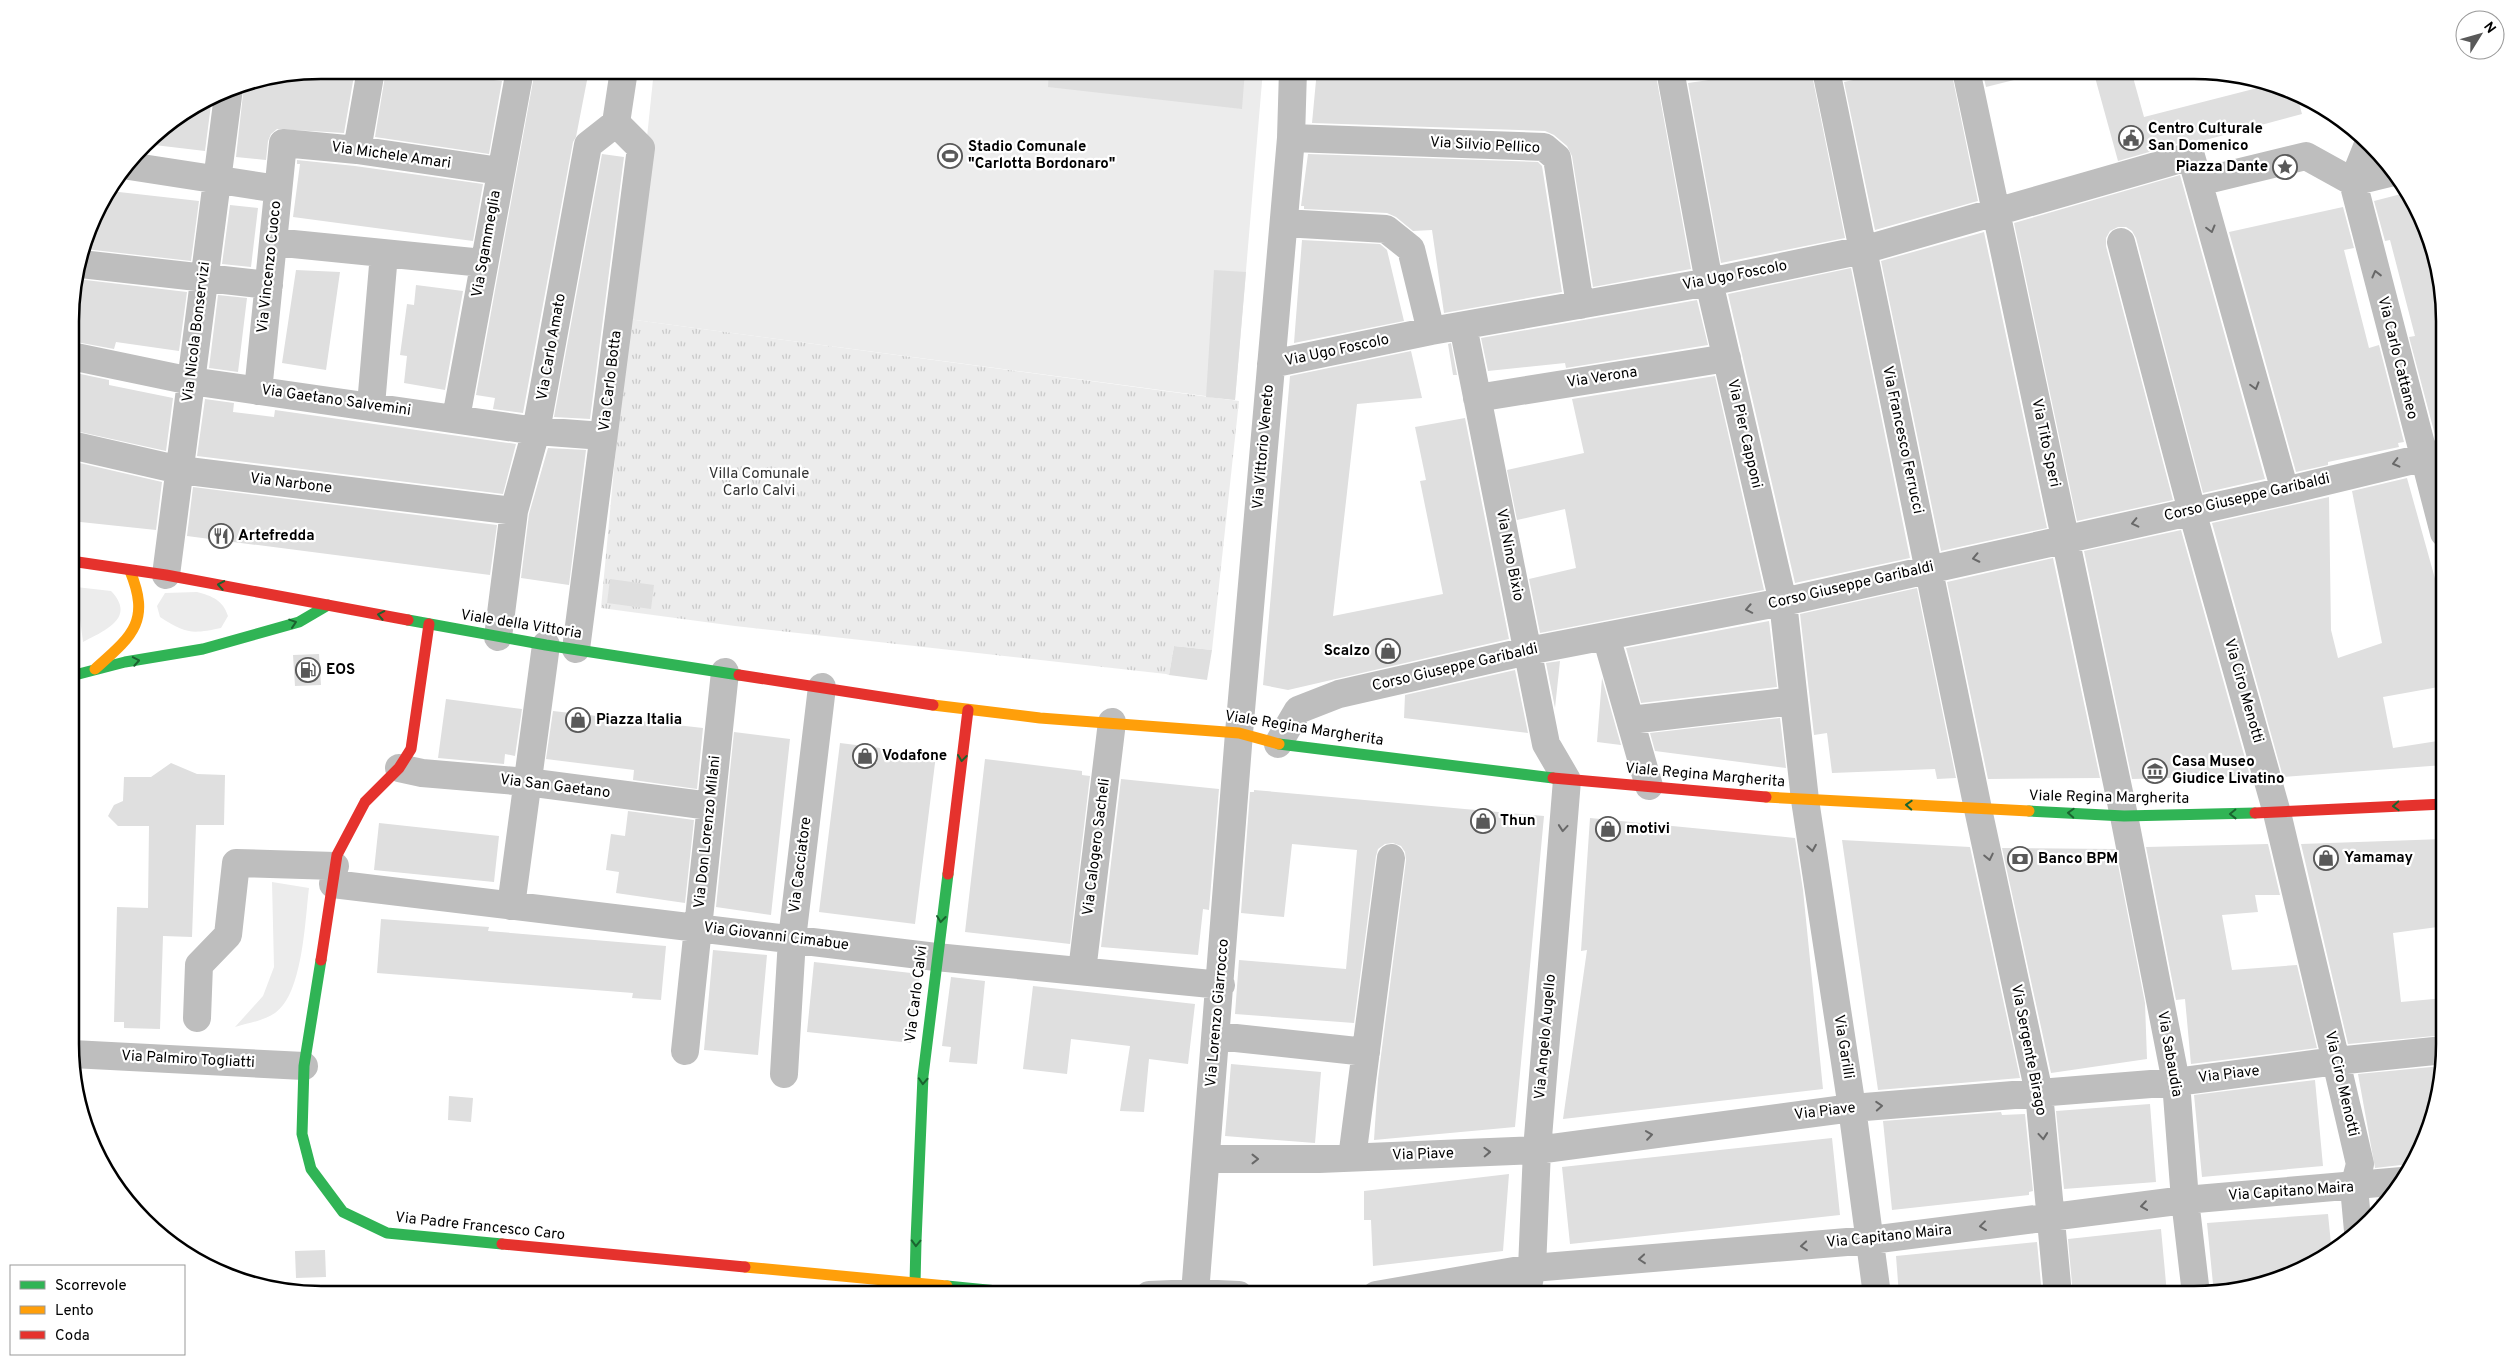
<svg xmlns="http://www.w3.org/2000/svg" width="2515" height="1365" font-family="Overpass,sans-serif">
	<defs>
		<pattern id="park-tufts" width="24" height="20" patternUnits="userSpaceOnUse" patternTransform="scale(1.25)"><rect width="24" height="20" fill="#ececec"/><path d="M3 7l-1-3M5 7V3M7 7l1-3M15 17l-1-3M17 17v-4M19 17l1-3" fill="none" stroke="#c9c9c9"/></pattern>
	</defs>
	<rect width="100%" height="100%" fill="#fff"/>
	<path fill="#ececec" d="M654,70H1263L1235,400L628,319Z
		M76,587L111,591C137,618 104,631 83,642Z
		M197,592C212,596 223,600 228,616L221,628C192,634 186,634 160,617L157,606L165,593Z
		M272,882L309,888C305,920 303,994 275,1013C263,1021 248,1023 235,1027L263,996L274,967Z"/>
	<path fill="url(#park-tufts)" d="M628,319L1239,401L1212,650L1174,646L1169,675L1166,674L735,626L601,608Z"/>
	<path fill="#dfdfdf" d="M320,70H355L344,133L277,129L271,134L268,141L266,160L236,157L244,85Z
		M386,70H410L502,81L489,154L375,137Z
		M535,70H589L576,137L573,142L523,413L493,409L495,398L476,395Z
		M1049,70H1245L1242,109L1048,87Z
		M1317,70L1384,72V70H1655L1691,269L1593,287L1572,156L1567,146L1554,135L1545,131L1312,123Z
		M1758,70H1811L1845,238L1721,263L1688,83L1758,73Z
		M1899,70H1951L1978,201L1875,230L1844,82Z
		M1982,70H2016L2018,79L1986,87Z
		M2093,70H2131L2144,117L2273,84L2296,92L2302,114L2198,142L2187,141L2118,161Z
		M212,97L205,151L146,144L155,132Z
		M602,154L624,157L590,419L554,417Z
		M1308,154L1538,162L1542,166L1562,292L1444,313L1432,230L1413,231L1396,217L1387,213L1304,209V206H1301Z
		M297,160L355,166L483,184L473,241L293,217L300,164H297Z
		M2180,175L2265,479L2203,493L2136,238L2132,231L2126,227H2118L2110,231L2106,238V246L2173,500L2077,521L2014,223Z
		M110,191L199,201L191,261L85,249L96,209Z
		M2409,192L2426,225L2443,288V433L2435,435L2409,337L2415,336L2390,240L2385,241L2374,201Z
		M230,205L258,208L251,267L222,264Z
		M2343,207L2354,248L2344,250L2369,348L2379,345L2404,442L2398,443L2399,447L2328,462V465L2296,472L2229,232Z
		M1984,232L2047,528L1941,551L1881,261Z
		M1302,240L1380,244L1387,250L1404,321L1294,343Z
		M1851,268L1910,558L1795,583L1728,294Z
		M296,270L340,272L326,370L282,363Z
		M1214,270L1246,272L1235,400L1206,397Z
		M77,279L187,292L179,351L116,342L114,349L71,341V304Z
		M416,285L463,291L445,390L404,383L407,356L400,355L407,304L414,305Z
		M218,295L247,298L238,372L209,368Z
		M1697,300L1708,345L1566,368L1565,363L1488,371L1481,338Z
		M1451,343L1457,375H1453L1448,344Z
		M1411,351L1422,398L1357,404L1333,616L1443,594L1420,481L1426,480L1415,427L1465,418L1509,639L1288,690L1263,685L1290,376Z
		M71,372L109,380V385L173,398L166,451L71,430Z
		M1715,376L1764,590L1540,633L1529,579L1576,568L1565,509L1517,520L1507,470L1584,453L1572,399Z
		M205,399L234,403L233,412L274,417L275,410L516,444L503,494L197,456Z
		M548,448L586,450L569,585L521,578L529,514Z
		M71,461L162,482L156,530L71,521Z
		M2407,478L2444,611V686L2383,697L2393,748L2444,740V765L2283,777L2212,523L2329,497L2331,630L2338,658L2382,643L2352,491Z
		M193,487L497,525L490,575L187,536Z
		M2181,530L2250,776L2132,779L2084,551Z
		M2053,558L2100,778L1988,779L1947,582Z
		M610,579L654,585L651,609L607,603Z
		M1917,588L1956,778L1937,779L1935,769L1832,773L1827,733L1814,735L1800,614Z
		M1769,621L1777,687L1641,703L1626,648Z
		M1174,646L1212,650L1207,680L1169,675Z
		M319,654L321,685L295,686L293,655Z
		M1560,661L1555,708L1546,663Z
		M1515,670L1528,733L1404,718L1405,695Z
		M1602,678L1621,745L1597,742Z
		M446,699L522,709L515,756L505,754L504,764L438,758Z
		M553,711L703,728L697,789L633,780L634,770L546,759Z
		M1780,718L1786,768L1655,751L1650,733Z
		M734,732L790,739L771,915L716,907Z
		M840,743L936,755L915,924L819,912Z
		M985,759L1082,771V775L1090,776L1070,944L965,932Z
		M171,763L197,774L225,775L224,825H196L192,937L163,936L160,1029L124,1028V1022H114L117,907L148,908L149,826H118L108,816L114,805L123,801L124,777H151Z
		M1121,779L1219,789L1209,910L1203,909L1198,955L1101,947Z
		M1254,790L1544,816L1515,1127L1374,1140L1378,1079L1406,860L1405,852L1401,846L1393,843L1385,844L1378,849L1376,856L1354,1023L1235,1014L1239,960L1346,969L1357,850L1292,844L1284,917L1241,913L1250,792H1254Z
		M628,811L694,820L685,903L616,893L619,872L606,870L611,834L625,836Z
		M1590,818L1795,838L1803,890L1823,1089L1563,1119L1587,950L1581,951Z
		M379,823L499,836L494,882L374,870Z
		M2444,839L2445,926L2393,933L2401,1002L2445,998V1035L2348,1044L2301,844Z
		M1842,840L1970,847L2020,1078L1878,1090Z
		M2268,844L2280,895H2255L2258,912L2222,915L2232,970L2297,965L2317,1048L2191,1064L2185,999L2176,1000L2146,847Z
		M2002,848L2115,849L2145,1003L2147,1059L2051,1073Z
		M381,919L489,927L488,931L666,946L661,1000L632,998L633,993L377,973Z
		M713,950L767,955L758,1055L704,1050Z
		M814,962L920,974L911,1043L807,1032Z
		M951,977L985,981L977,1064L949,1062L951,1047L942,1046Z
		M1033,986L1195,1004L1188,1064L1149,1059L1144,1112L1120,1111L1130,1046L1071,1039L1067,1074L1023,1069Z
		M1231,1064L1321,1072L1315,1143L1225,1136Z
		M2442,1066L2437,1109L2419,1156L2411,1168L2401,1165L2375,1168L2358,1074Z
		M2315,1080L2323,1166L2202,1177L2194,1095Z
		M449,1096L473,1098L471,1122L448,1120Z
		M2150,1104L2156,1182L2064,1189L2056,1111Z
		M2001,1112L2002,1115L2025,1114L2033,1191L2029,1192V1195L1892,1210L1883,1121Z
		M1832,1138L1840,1215L1570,1244L1562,1167Z
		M1509,1174L1503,1251L1373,1266L1371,1220H1364V1191Z
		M2391,1198L2383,1210L2378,1214L2376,1199Z
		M2328,1214L2332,1254L2275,1282L2214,1294L2207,1223Z
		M2161,1229L2167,1294L2073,1295L2068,1239Z
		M2037,1242L2042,1295H1899L1896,1256Z
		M325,1250L326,1277L296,1278L295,1251Z"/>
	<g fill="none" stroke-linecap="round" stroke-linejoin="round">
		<path stroke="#bebebe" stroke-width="28" d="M1670,70L1709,282L1783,602L1805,800L1852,1108L1877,1295
			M1826,70L1978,809L2039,1093L2058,1295
			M1966,70L2124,816L2176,1082L2185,1200L2196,1294
			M1291,138L1544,147L1557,158L1580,305
			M357,150L371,70
			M129,166L278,189
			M2199,182L2306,156L2353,182L2394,172
			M2353,182L2444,533
			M2353,182L2369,142
			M1284,223L1386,229L1411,249L1431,331
			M273,242L483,263
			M2121,242L2192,511L2277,813L2336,1061L2360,1164L2354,1187L2358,1231
			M81,264L269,285
			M1463,326L1546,744L1567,780L1537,1150L1532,1268L1526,1295
			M71,356L191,381L536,431L603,436
			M1271,364L1431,331L1709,282L1863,250L2191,156L2285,491
			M258,391L283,143L357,150L500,171
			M1477,398L1727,358
			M371,405L384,254
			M456,418L520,70
			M71,445L180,470L514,511
			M166,575L229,88
			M1606,636L1649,786
			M498,637L514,511L536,431L588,145L616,123L624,70
			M576,649L641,148L616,123
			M1630,720L1794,701
			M1278,744L1298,710L1339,694L1528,651L1783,602L2285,491L2443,453
			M399,768L422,773L527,782L710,806
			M333,884L936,957L1221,985
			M511,906L546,645
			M1082,971L1112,722
			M197,1018L199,965L228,935L236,863L335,866
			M1217,1036L1366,1052
			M685,1051L725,672
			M72,1054L304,1066
			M784,1074L792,939L822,687
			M1352,1158L1391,858
			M1206,1159H1319L1537,1150L1852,1108L2176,1082L2336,1061L2444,1050
			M1195,1293L1239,733L1291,138L1293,70
			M1149,1295L1195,1293L1239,1295
			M1376,1295L1532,1268L1871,1240L2185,1200L2402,1181"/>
		<path stroke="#30b455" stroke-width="11" d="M408,620L546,645L739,675
			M71,676L125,662L203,649L299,622L328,605
			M1279,744L1553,778
			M2029,811L2124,816L2255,813
			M321,960L304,1066L302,1134L311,1169L343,1212L387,1233L502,1244
			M947,1286L1039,1295
			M917,1295L915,1284L916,1241L923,1076L948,874"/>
		<path stroke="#ff9f0a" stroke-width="11" d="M95,669C132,636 151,622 130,571
			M933,705L1040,718L1239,733L1279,744
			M1766,797L2029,811
			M745,1267L947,1286"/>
		<path stroke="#e5322d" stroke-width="11" d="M71,561L166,575L408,620
			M739,675L933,705
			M1553,778L1766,797
			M2255,813L2444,804
			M948,874L968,710
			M321,960L337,855L365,802L399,768L411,749L429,624
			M502,1244L745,1267"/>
	</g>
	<defs><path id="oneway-chevron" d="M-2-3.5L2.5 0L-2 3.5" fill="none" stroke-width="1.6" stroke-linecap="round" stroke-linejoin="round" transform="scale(1.25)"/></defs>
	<g stroke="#686868">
		<use href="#oneway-chevron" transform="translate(2211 229) rotate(75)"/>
		<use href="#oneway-chevron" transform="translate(2376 274) rotate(-104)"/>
		<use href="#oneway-chevron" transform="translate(2255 386) rotate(74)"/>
		<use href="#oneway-chevron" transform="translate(2396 463) rotate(166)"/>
		<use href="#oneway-chevron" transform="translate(2135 523) rotate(167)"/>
		<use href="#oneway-chevron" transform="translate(1976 558) rotate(168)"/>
		<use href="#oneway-chevron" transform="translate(1749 609) rotate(169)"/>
		<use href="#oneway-chevron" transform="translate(1563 828) rotate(95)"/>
		<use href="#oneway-chevron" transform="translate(1812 848) rotate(81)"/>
		<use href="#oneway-chevron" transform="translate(1989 857) rotate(78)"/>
		<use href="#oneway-chevron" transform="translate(1879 1106) rotate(-4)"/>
		<use href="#oneway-chevron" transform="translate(1649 1135) rotate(-8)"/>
		<use href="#oneway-chevron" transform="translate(2043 1136) rotate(85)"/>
		<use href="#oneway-chevron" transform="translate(1487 1152) rotate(-2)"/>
		<use href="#oneway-chevron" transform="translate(1255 1159)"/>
		<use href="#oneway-chevron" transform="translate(2144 1206) rotate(172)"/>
		<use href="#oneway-chevron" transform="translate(1983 1226) rotate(173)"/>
		<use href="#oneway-chevron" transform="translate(1804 1246) rotate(175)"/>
		<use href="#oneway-chevron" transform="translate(1642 1259) rotate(175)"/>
	</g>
	<g stroke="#1a632f">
		<use href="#oneway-chevron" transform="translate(221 585) rotate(-170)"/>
		<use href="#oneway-chevron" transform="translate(381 615) rotate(-169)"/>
		<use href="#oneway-chevron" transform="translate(293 623) rotate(-18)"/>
		<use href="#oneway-chevron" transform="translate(136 661) rotate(-10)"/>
		<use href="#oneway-chevron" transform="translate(962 758) rotate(97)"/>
		<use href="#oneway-chevron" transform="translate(1909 805) rotate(-177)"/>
		<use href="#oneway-chevron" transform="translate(2396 806) rotate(177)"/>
		<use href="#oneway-chevron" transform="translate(2071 813) rotate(-177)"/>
		<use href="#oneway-chevron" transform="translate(2233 814) rotate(179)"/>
		<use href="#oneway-chevron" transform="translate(941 919) rotate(97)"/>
		<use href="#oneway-chevron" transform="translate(923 1081) rotate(93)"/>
		<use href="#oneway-chevron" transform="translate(916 1243) rotate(92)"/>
	</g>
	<defs>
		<symbol id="civic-ring" viewBox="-11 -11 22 22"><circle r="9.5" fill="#fff" stroke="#595959" stroke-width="1.5"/><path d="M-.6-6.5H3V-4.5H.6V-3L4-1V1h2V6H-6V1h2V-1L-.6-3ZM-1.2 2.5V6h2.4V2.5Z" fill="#595959"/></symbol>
		<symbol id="stadium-ring" viewBox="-11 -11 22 22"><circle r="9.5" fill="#fff" stroke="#595959" stroke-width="1.5"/><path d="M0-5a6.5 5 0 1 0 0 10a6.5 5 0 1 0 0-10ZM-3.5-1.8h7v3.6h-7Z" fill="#595959"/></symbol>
		<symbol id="sight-ring" viewBox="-11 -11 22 22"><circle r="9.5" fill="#fff" stroke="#595959" stroke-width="1.5"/><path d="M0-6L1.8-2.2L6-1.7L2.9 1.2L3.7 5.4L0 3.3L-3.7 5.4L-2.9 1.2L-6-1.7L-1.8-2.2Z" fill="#595959"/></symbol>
		<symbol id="restaurant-ring" viewBox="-11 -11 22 22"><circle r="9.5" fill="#fff" stroke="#595959" stroke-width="1.5"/><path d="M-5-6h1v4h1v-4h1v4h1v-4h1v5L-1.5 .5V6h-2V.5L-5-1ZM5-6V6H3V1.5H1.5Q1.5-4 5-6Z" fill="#595959"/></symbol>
		<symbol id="shop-ring" viewBox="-11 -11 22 22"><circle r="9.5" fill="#fff" stroke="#595959" stroke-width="1.5"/><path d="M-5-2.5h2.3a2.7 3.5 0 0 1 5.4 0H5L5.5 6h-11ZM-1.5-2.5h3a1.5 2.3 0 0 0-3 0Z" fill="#595959"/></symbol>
		<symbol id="fuel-ring" viewBox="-11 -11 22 22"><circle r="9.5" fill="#fff" stroke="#595959" stroke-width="1.5"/><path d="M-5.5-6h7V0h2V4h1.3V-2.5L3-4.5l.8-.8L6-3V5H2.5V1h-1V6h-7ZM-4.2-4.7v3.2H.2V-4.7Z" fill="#595959"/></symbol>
		<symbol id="museum-ring" viewBox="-11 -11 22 22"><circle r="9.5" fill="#fff" stroke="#595959" stroke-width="1.5"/><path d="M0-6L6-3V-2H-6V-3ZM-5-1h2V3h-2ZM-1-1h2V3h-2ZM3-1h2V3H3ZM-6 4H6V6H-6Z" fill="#595959"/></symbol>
		<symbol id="bank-ring" viewBox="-11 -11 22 22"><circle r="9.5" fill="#fff" stroke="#595959" stroke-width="1.5"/><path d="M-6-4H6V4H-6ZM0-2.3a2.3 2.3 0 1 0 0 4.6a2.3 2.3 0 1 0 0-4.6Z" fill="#595959"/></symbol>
	</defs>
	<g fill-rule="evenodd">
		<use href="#civic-ring" x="2117" y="124" width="28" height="28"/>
		<use href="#stadium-ring" x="936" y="142" width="28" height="28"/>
		<use href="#sight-ring" x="2271" y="153" width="28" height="28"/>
		<use href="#restaurant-ring" x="207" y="522" width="28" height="28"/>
		<use href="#shop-ring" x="1374" y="637" width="28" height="28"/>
		<use href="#fuel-ring" x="294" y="656" width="28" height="28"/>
		<use href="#shop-ring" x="564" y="706" width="28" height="28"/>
		<use href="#shop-ring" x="851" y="742" width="28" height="28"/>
		<use href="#museum-ring" x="2141" y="757" width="28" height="28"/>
		<use href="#shop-ring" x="1469" y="807" width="28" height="28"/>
		<use href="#shop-ring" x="1594" y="815" width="28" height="28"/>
		<use href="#shop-ring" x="2312" y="844" width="28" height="28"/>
		<use href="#bank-ring" x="2006" y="845" width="28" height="28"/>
	</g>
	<g text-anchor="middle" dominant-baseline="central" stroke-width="4.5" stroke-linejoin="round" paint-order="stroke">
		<g font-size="15" font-weight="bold" fill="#000" stroke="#fff" text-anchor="start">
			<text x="2148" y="129">Centro Culturale<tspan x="2148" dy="17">San Domenico</tspan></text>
			<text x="968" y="147">Stadio Comunale<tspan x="968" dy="17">"Carlotta Bordonaro"</tspan></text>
			<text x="2268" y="167" text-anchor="end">Piazza Dante</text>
			<text x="238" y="536">Artefredda</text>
			<text x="1370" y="651" text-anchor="end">Scalzo</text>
			<text x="326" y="670">EOS</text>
			<text x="596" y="720">Piazza Italia</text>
			<text x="882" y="756">Vodafone</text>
			<text x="2172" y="762">Casa Museo<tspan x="2172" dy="17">Giudice Livatino</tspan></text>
			<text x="1500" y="821">Thun</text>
			<text x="1626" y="829">motivi</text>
			<text x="2344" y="858">Yamamay</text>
			<text x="2038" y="859">Banco BPM</text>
		</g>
		<g font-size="15" fill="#000" stroke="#fff">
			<text transform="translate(1485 146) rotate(3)">Via Silvio Pellico</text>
			<text transform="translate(391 156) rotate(8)">Via Michele Amari</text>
			<text transform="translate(487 244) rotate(-80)">Via Sgammeglia</text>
			<text transform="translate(270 267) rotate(-84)">Via Vincenzo Cuoco</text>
			<text transform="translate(1735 276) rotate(-11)">Via Ugo Foscolo</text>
			<text transform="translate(197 332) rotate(-83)">Via Nicola Bonservizi</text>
			<text transform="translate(552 347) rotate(-80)">Via Carlo Amato</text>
			<text transform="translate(1337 351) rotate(-12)">Via Ugo Foscolo</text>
			<text transform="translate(2397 358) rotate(76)">Via Carlo Cattaneo</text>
			<text transform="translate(1602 378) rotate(-9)">Via Verona</text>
			<text transform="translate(611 381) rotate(-83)">Via Carlo Botta</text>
			<text transform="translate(336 401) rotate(8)">Via Gaetano Salvemini</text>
			<text transform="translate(1744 434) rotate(77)">Via Pier Capponi</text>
			<text transform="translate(1902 440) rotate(78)">Via Francesco Ferrucci</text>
			<text transform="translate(2045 443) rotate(78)">Via Tito Speri</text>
			<text transform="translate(1264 447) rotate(-85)">Via Vittorio Veneto</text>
			<text transform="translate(291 484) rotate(7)">Via Narbone</text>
			<text transform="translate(2247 498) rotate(-13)">Corso Giuseppe Garibaldi</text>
			<text transform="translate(1509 555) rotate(79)">Via Nino Bixio</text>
			<text transform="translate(1851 586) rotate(-13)">Corso Giuseppe Garibaldi</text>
			<text transform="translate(521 625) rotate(9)">Viale della Vittoria</text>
			<text transform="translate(1455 668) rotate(-13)">Corso Giuseppe Garibaldi</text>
			<text transform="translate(2243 691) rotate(74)">Via Ciro Menotti</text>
			<text transform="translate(1304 729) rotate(9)">Viale Regina Margherita</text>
			<text transform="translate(1705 776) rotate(5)">Viale Regina Margherita</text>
			<text transform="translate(555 787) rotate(7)">Via San Gaetano</text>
			<text transform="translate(2109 798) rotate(1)">Viale Regina Margherita</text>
			<text transform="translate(708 832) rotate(-84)">Via Don Lorenzo Milani</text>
			<text transform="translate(1097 847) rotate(-83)">Via Calogero Sacheli</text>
			<text transform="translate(801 865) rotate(-83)">Via Cacciatore</text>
			<text transform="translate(776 937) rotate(7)">Via Giovanni Cimabue</text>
			<text transform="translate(917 994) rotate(-83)">Via Carlo Calvi</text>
			<text transform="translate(1218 1013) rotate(-85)">Via Lorenzo Giarrocco</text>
			<text transform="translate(1546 1037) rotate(-85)">Via Angelo Augello</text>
			<text transform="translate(1843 1047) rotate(81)">Via Garilli</text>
			<text transform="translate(2028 1050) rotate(79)">Via Sergente Birago</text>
			<text transform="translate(2169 1054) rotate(80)">Via Sabaudia</text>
			<text transform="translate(188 1060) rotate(3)">Via Palmiro Togliatti</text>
			<text transform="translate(2229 1075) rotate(-7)">Via Piave</text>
			<text transform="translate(2341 1084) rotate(77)">Via Ciro Menotti</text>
			<text transform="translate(1825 1112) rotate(-7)">Via Piave</text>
			<text transform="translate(1423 1155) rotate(-2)">Via Piave</text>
			<text transform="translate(2291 1192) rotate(-4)">Via Capitano Maira</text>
			<text transform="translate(480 1227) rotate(6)">Via Padre Francesco Caro</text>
			<text transform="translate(1889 1237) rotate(-6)">Via Capitano Maira</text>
		</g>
		<g font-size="15" fill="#333" stroke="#fff">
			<text x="759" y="474">Villa Comunale<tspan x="759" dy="17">Carlo Calvi</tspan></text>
		</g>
	</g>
	<path d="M0 0H2515V1365H0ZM321 79H2194A242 242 0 0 1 2436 321V1044A242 242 0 0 1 2194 1286H321A242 242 0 0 1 79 1044V321A242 242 0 0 1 321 79Z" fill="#fff" fill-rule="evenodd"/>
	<path fill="none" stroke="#000" stroke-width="2.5" d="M321 79H2194A242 242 0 0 1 2436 321V1044A242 242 0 0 1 2194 1286H321A242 242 0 0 1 79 1044V321A242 242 0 0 1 321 79Z"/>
	<rect x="10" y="1265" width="175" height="90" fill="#ffffff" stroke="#999999"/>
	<rect x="20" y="1281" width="25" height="8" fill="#30b455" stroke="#999999"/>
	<text x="55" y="1290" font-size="15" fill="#000000">Scorrevole</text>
	<rect x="20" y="1306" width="25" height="8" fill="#ff9f0a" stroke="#999999"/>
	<text x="55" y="1315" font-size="15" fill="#000000">Lento</text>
	<rect x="20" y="1331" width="25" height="8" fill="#e5322d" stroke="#999999"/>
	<text x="55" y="1340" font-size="15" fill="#000000">Coda</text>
	<g transform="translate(2480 35) rotate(53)"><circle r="24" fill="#ffffff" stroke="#999999"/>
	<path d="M0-4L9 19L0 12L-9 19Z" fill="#595959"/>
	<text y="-8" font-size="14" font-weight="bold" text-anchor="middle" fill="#000000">N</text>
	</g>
</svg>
